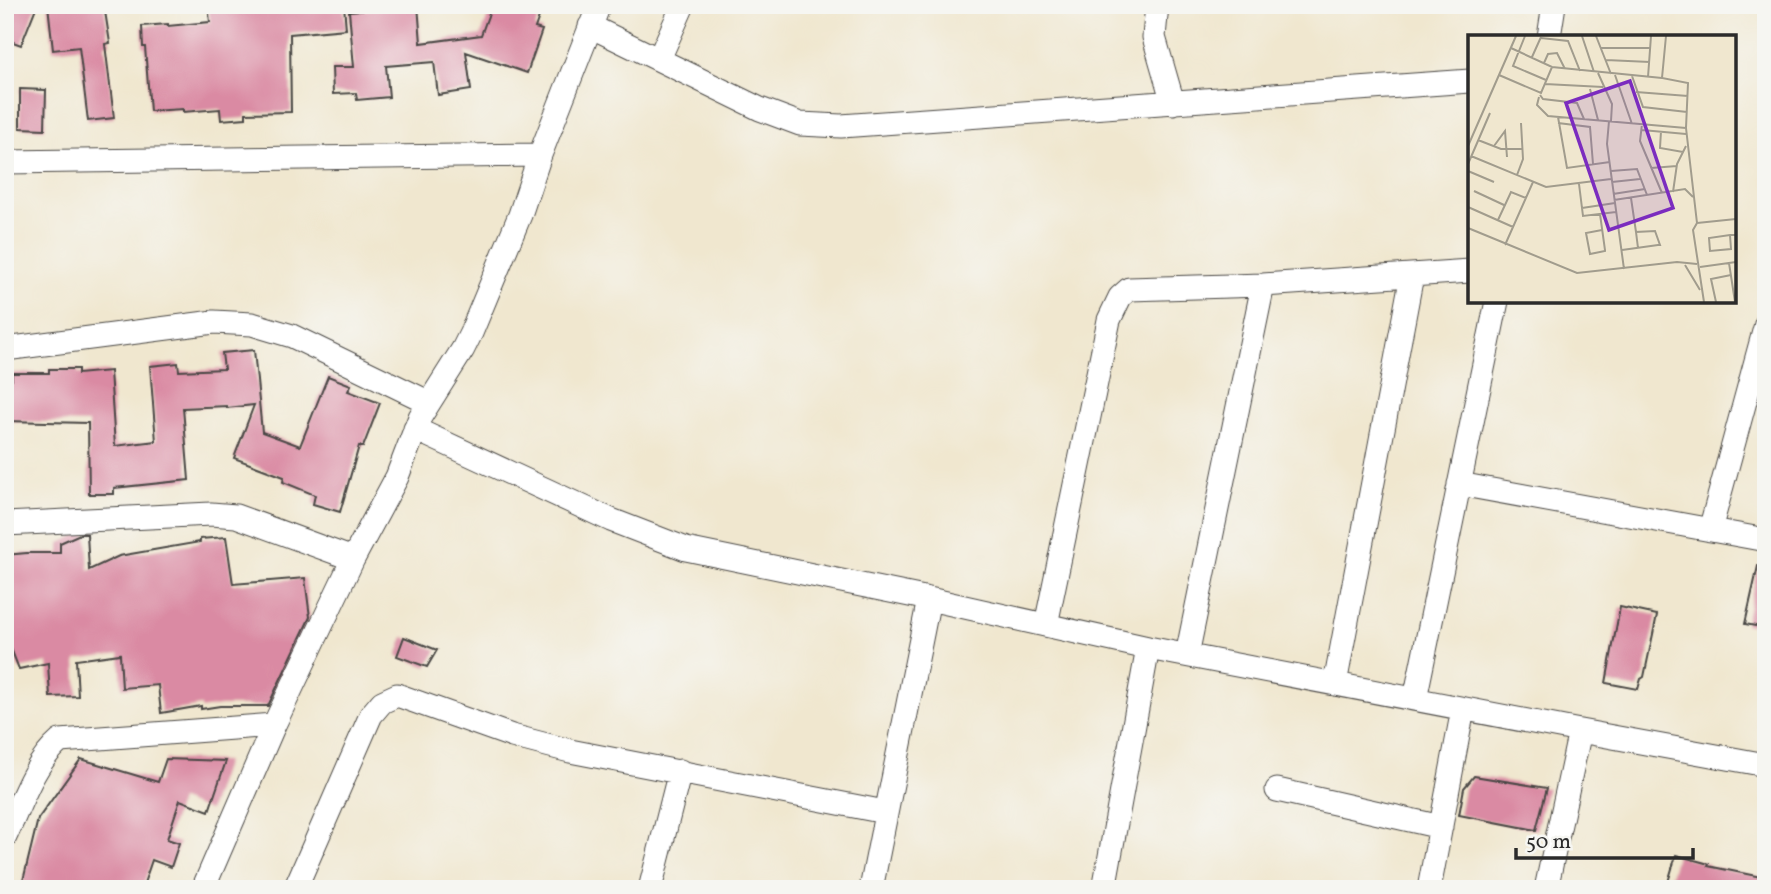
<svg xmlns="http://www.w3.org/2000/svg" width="1771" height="894" viewBox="0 0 1771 894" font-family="Vollkorn,serif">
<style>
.building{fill:#da8aa3}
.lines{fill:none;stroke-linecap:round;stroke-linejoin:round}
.minor-casing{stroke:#494744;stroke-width:25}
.minor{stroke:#fff;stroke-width:23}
.inset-road{fill:none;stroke:#a19c8d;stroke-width:2}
.view{fill:#7b2cbf;fill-opacity:0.15;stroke:#7b2cbf;stroke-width:3.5}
.inset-edge{fill:none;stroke:#2b2b2b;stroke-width:3.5}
</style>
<rect width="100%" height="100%" fill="#f6f6f2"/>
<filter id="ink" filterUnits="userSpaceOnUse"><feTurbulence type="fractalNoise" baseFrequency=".0143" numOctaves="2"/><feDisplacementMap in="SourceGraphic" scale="14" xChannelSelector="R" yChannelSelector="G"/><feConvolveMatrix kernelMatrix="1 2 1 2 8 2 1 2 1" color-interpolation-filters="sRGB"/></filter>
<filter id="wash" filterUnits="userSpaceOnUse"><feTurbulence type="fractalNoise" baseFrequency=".00686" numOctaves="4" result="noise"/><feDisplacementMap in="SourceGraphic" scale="28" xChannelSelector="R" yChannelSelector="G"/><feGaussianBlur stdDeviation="1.57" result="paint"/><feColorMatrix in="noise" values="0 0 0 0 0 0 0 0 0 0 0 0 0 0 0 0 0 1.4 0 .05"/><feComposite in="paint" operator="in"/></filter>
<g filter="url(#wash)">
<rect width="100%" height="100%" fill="#f0e7cf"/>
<g id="blocks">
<!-- building -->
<path class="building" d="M5 5H37L21 45 5 39Z
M48 5H104L110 43 105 44 114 118 88 121 79 47 53 50Z
M208 5H344L346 29 290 34 291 112 246 113V118L221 120 220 109 183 112V109L150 111 145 47H143L142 26 168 24V26L210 22Z
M418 5 421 43 481 35 492 5H543L535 28 542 30 527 73 466 52 471 90 438 95 434 62 386 66 389 97 357 100 356 93 333 94 332 67H354L349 11Z
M20 89 46 90 45 129 20 128Z
M254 350 262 432 300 446 328 376 351 385 348 391 380 403 363 447 359 446 340 512 313 504 315 495 283 482 284 477 234 458 254 405 227 408V406L183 408 189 480 114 488V494H89L88 423 5 421V380H12V373H49V369H78V374L110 371 115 446 156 441 150 366 178 363 179 371 224 369 222 353Z
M80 534H87L89 570 119 556 200 542V539L226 537 233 584 305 578 310 617 268 706H220L201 709V706L161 713 158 685 122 688 120 654 76 660 78 696 50 697 48 663 19 669 5 633V555L27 553H60V543Z
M1758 566 1766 567V628L1745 624Z
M1620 607 1657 615 1644 677 1641 679 1638 689 1606 683Z
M404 637 437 650 427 667 397 656Z
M81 759 158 782 166 759 226 761 209 811 180 800 167 839 179 843 171 867 152 860 142 889H21L38 819Z
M1474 776 1547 788 1536 830 1459 815 1464 788Z
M1676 855 1709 864 1708 866 1766 878V889H1666Z"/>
</g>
</g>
<g filter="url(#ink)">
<use href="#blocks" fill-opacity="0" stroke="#494744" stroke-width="2"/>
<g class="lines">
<!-- minor casing -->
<g class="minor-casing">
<path id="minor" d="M1157 5 1154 37 1173 103
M590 26 760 109 800 124 841 126 1470 81
M1549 37 1554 5
M659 59 683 5
M5 162 540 155
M5 349 214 322 252 324 292 336 428 402
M415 429 611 520 686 549 929 599 1148 648 1580 731 1766 765
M1459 484 1766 540
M5 524 211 514 236 516 353 559
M1710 530 1766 324
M1046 625 1109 320 1120 297 1129 289 1263 285 1470 271
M1187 655 1263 285
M1335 684 1412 275
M1415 699 1497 301
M1277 790 1441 827
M5 837C21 804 32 765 60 741L274 725
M203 889 274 725 353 559 397 477 420 417 463 349 471 333 520 215 540 155 599 5
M295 889 371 715 382 702 397 695 512 736 570 751 885 812
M650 889 680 771
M871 889 929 599
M1104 889 1148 648
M1429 889 1463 709
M1546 889 1580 731"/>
</g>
<!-- minor -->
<use href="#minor" class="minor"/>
</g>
</g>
<!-- overview -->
<g transform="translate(1468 35)">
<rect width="268" height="268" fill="#f0e7cf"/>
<path class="inset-road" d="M57 1 45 31 78 45M114 1 126 37M128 1 143 39M198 1 194 43 220 48 218 93 229 188 225 195 236 267M73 3 100 6 112 36M43 13 84 32 194 43M133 13H183M64 22 73 2M138 25 182 27M76 28 80 19 89 18 97 34M130 38 144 69 143 86M31 40 73 58 84 32M147 40 164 89M164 41 175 72 219 77M180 42 183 1M77 49 135 52M122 54 130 85M168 57 220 61M72 60 75 64 109 68 116 84M71 62 69 70 80 81 218 93M90 82 99 133 142 127M141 86 139 109 156 234M90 88 122 92 125 129M174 89 172 106 194 158M174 95 218 99M193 96 192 113 215 117M10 105 33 114H55M0 111 48 1M26 111 37 96 39 122M3 121 78 152 143 144M0 129 22 78M183 133 209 131M0 136 26 147M143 136 169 134 179 160M49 140 55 124 53 88M144 147 172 144M111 149 115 181 148 177M6 156 36 170M205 157 209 129 218 111M145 159 177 154M163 163 168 197M146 165 217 154 225 162M0 172 45 192M114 173 147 168M132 179 137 215V216L122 219 118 198 134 195M30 185 43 157 58 163M229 188 268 184M0 193 109 238 209 227 229 229M262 200 263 214 242 216 241 203 262 200H268M37 210 65 147M154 215 190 210H192L187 196 168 197 170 213M261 228 267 267M217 230 232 255M232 232 268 227M248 267 243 244 263 240"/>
<path class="view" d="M162 46 205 173 141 195 98 68Z"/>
<rect width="268" height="268" class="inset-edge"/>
</g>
<!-- margin -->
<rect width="1771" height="894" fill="none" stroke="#f6f6f2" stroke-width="28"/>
<!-- scale -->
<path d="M1516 848v10h177v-10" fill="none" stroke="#2b2b2b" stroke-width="3.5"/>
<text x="1526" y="848" font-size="21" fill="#2b2b2b" stroke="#f6f6f2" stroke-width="5" paint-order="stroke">50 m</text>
</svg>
